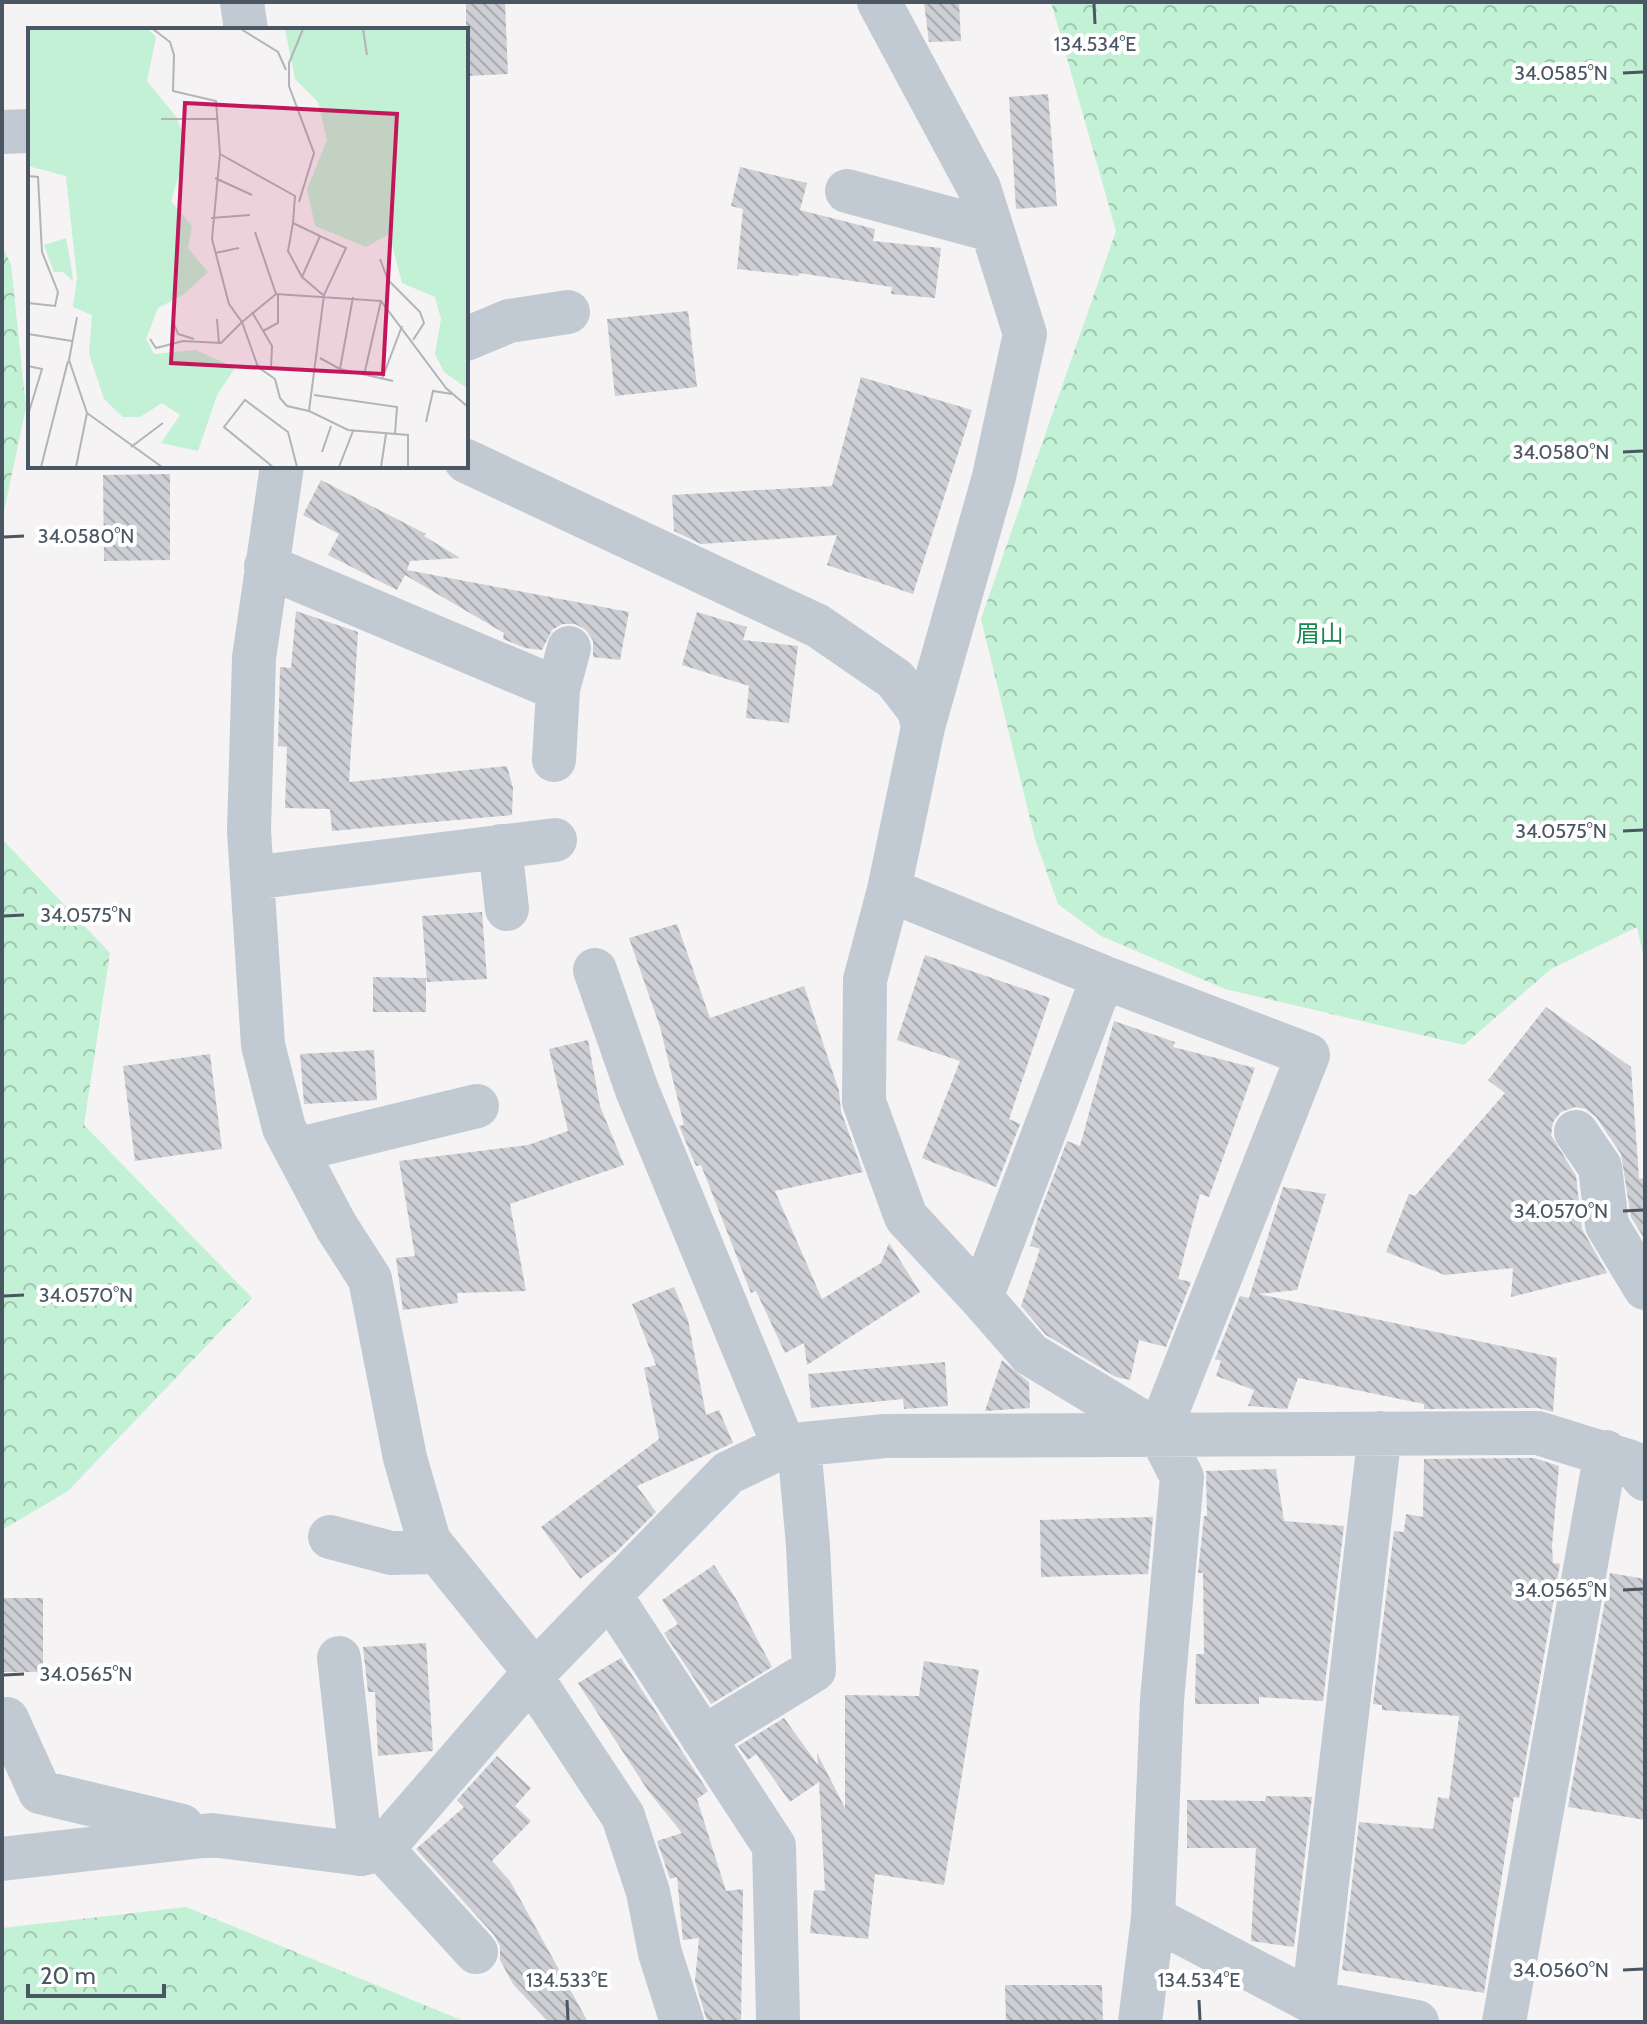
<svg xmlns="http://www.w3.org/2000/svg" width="1647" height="2024" viewBox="0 0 1647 2024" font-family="Cabin,'Noto Sans JP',sans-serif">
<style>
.forest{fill:url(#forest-crowns)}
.building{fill:url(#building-back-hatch)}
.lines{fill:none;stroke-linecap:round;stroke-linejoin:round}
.minor{stroke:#c1cad2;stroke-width:44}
.ticks{fill:none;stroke:#4a5661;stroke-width:3}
.labels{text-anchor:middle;stroke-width:8;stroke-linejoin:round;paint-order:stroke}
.park-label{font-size:24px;fill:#17864f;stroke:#fff}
.inset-road{fill:none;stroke:#b1b4b9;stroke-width:2}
.view{fill:#c2185b;fill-opacity:0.15;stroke:#c2185b;stroke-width:4}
.inset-edge{fill:none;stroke:#4a5661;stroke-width:4}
.ticks-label{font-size:20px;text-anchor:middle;fill:#4a5661;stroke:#fff;stroke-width:8;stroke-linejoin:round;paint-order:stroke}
</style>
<defs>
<pattern id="forest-crowns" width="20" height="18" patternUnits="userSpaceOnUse" patternTransform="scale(2)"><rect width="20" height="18" fill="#c3f1d5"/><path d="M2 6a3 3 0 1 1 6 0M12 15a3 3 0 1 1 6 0" fill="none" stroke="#a0c6b0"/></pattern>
<pattern id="building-back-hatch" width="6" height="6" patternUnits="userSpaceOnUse" patternTransform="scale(2)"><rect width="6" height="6" fill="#cdcfd5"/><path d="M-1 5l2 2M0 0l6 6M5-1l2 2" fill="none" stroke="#a8abb0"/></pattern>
</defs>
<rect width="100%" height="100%" fill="#f5f3f3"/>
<!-- forest -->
<path class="forest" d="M1051 2H1645V963L1637 927 1551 969 1464 1045 1225 989 1101 936 1058 904 1035 839 981 619 1116 231Z
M2 246 11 264 26 407 2 521Z
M2 839 110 953 84 1125 252 1298 68 1491 2 1530Z
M186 1907 466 2022H2V1928Z"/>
<!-- building -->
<path class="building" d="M466 2H505L508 74 466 76Z
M924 2H959L961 41 929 42Z
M1048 94 1057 206 1016 209 1009 97Z
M740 167 807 183 800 210 875 229 873 241 941 248 935 298 891 294 892 287 799 273V276L737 269 743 209 731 206Z
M688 311 697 387 615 396 607 319Z
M861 377 972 410 913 594 827 565 837 535 701 544 674 531 672 495 832 486Z
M170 474V560L104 561 103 475Z
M321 480 426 534 424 536 460 558 410 561 407 570 629 612 620 660 593 657V641L586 630 575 624H562L552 630 542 650 525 648 503 639 504 633 405 575 397 590 328 555 339 534 303 515Z
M296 611 358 632 349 782 507 766 513 788 512 815 332 831 330 809 285 808 287 747 278 746 280 667 291 668Z
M697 612 747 627 743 640 798 646 789 723 746 718 749 686 682 665Z
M482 912 487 979 427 982 422 916Z
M677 924 710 1018 804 986 839 1091 841 1111 863 1172 775 1191 822 1299 881 1263 889 1243 920 1292 807 1365 804 1343 785 1353 756 1291 751 1293 701 1165 696 1166 679 1126 684 1125 660 1027 629 938Z
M925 955 1050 998 1009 1119 1020 1124 996 1187 922 1158 960 1061 897 1040Z
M373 977 426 978V1012H373Z
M1546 1007 1631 1067 1639 1179 1645 1178V1240L1631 1217 1621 1154 1596 1117 1586 1109 1575 1107 1561 1112 1553 1122 1551 1135 1576 1176 1582 1229 1607 1273 1511 1297 1513 1268 1445 1275 1386 1252 1409 1194 1415 1196 1505 1093 1488 1080Z
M1114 1021 1175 1042 1173 1047 1255 1068 1209 1197 1200 1194 1178 1279 1191 1282 1166 1347 1139 1340 1130 1380 1116 1377 1046 1335 1021 1306 1040 1249 1030 1246 1037 1220 1067 1141 1080 1146Z
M588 1040 600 1106 624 1165 510 1204 526 1291 457 1293 458 1303 403 1310 396 1258 415 1256 399 1161 528 1145 568 1131 549 1049Z
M374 1050 377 1100 304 1104 300 1054Z
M210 1054 222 1149 135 1161 123 1066Z
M1283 1187 1326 1194 1297 1290 1258 1294 1557 1358 1553 1412 1538 1408 1424 1409V1404L1298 1378 1287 1409 1248 1406 1254 1390 1216 1376 1221 1361 1215 1359 1240 1296 1249 1298Z
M674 1287 688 1320 706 1415 719 1410 733 1443 637 1486 656 1512 617 1551 580 1579 541 1527 659 1439 644 1368 656 1365 632 1304Z
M1002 1360 1029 1382 1030 1408 985 1411Z
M945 1362 948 1406 904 1409 903 1399 811 1408 808 1374Z
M1534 1458 1559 1466 1552 1546 1553 1563 1560 1564 1519 1798 1514 1797 1484 1993 1342 1970 1359 1822 1433 1829 1438 1797 1449 1799 1459 1716 1382 1710V1705L1373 1704 1394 1531 1404 1532 1406 1514 1423 1517 1424 1459Z
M1276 1469 1284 1521 1344 1526 1323 1701 1259 1697V1704H1195L1196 1654H1204L1203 1573H1198L1204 1516H1207L1206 1471Z
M1153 1517 1148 1574 1041 1577 1040 1520Z
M714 1565 736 1599 772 1667 711 1704 664 1633 678 1624 662 1600Z
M1610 1573 1645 1579V1820L1568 1807Z
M2 1598H43V1672H2Z
M426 1643 433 1751 378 1756 375 1692H368L363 1647Z
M621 1658 708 1791 697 1799 726 1891 743 1889 741 2022H709L706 2018 695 1981 699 1938 683 1940 677 1877 670 1879 657 1841 682 1833 649 1792 578 1683Z
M924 1661 979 1670 944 1885 875 1874 868 1939 810 1933 814 1890 825 1891 819 1782 790 1802 756 1754 748 1760 738 1746 784 1718 818 1765 817 1753 845 1808V1695L919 1696Z
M497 1756 531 1788 515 1806 531 1821 492 1861 510 1881 588 2022H548L513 1984 500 1960V1946L494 1935 416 1849 464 1807 457 1800Z
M1266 1796 1312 1797 1294 1947 1251 1941 1256 1848H1187V1800L1265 1801Z
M1005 1985H1102L1103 2022H1006Z"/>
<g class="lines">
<!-- minor -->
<path class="minor" d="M242 2 246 30
M879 2 979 188 1025 334 994 477 923 727
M2 132 30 131
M847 191 992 230
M466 339 509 321 568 312
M466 461 818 626 895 679 919 710 923 727 889 890
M282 466 254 658 249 831 263 1045 284 1128 336 1226 370 1279 405 1458 429 1541 535 1672 728 1473 784 1446 885 1436 1538 1433 1631 1462 1645 1479
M266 566 558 689
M554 760 558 689 569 648
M500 846 507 909
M252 878 555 840
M595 970 637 1090 784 1446
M1576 1132 1600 1167 1607 1225 1645 1288
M296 1150 477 1106
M981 1298 906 1217 864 1102 865 980 889 890 1103 977
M330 1537 391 1553 437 1552
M610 1595 774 1846 778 2018
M339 1658 361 1854
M531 1677 623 1816 648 1892 660 1953 682 2022
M7 1719 40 1792 182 1826
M703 1738 814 1670 808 1545 799 1445
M382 1849 476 1952
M2 1859 212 1835 361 1854 382 1849 535 1672
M1153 1918 1313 2002 1417 2022
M1313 2002 1380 1433
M1140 2022 1153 1918 1162 1700 1182 1477 1159 1432 1030 1354 981 1298 1103 977 1308 1055 1159 1432
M1504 2022 1606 1452"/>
</g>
<!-- ticks -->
<path class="ticks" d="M1094 4 1095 24M1623 73 1643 72M1623 452 1643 451M4 537 24 536M1623 831 1643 830M4 916 24 915M1623 1211 1643 1210M4 1296 24 1295M1623 1590 1643 1589M4 1675 24 1674M1623 1970 1643 1969M567 2000 568 2020M1199 2000 1200 2020"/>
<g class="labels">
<!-- park labels -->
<g class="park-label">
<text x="1320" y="642">眉山</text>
</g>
</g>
<!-- overview -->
<g transform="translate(28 28)">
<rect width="440" height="440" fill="#f5f3f3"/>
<path d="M0 1H120L128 9 119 53 149 90 156 109 157 128 143 173 164 198 160 220 180 244 155 267 130 280 118 311 126 326 168 322 207 340 189 367 170 423 133 415 152 387 134 375 112 389H95L76 371 61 326 64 287 45 279 49 250 38 148 0 138ZM257 1H440V361L416 344 407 326 413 291 407 269 374 255 361 206 338 219 287 198 279 161 299 112 290 74 267 51ZM38 210 43 237 45 253 35 244H26L16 217Z" fill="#c3f1d5"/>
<path class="inset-road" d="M125 1 142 14 146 27 145 63 188 73 192 126M213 1 250 24 258 42M335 1 339 27M133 91H189M0 148 10 149 14 224 30 264 27 278 0 275M187 150 224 167M271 174 286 125 261 58V35L275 1M183 190 222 187M265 195 267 168 192 126 184 211 201 276 214 294 248 266 353 273 418 360 440 379M227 204 248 266M187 225 211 220M352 231 360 252 392 284 396 295 385 312M274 249 260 223 265 195 292 208M295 267 274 249 292 208 318 220 296 267 281 383 320 402 380 407V439M224 284 244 318 243 340M49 289 41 332 59 385 134 439M189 291 191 316M214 294 230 339 247 351 252 370 259 378 281 383M146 296 150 306 166 311M235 303 250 295V266M0 306 44 313M122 311 128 320 155 313 193 315 214 294M292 330 312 341 365 353M0 338 14 341 0 387M312 341 325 269M336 347 353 273M354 351 374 298M286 367 369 379 367 406M398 394 405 363 424 366M103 419 135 395M294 424 303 398M13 439 40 333M48 439 59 385M245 439 196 399 217 372 260 404 269 439M311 439 325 403M353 439 358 406"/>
<path class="view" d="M157 75 369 86 355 346 143 335Z"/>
<rect width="440" height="440" class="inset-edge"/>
</g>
<g class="ticks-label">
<text x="1095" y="51">134.534°E</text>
<text x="1561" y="80">34.0585°N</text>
<text x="1561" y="459">34.0580°N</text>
<text x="86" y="543">34.0580°N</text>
<text x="1561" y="838">34.0575°N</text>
<text x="86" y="922">34.0575°N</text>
<text x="1561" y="1218">34.0570°N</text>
<text x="86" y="1302">34.0570°N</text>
<text x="1561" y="1597">34.0565°N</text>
<text x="86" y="1681">34.0565°N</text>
<text x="1561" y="1977">34.0560°N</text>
<text x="567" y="1987">134.533°E</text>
<text x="1199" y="1987">134.534°E</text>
</g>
<!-- border -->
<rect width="1647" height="2024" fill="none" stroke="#4a5661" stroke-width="8"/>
<!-- scale -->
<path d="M28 1984v12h136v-12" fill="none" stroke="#4a5661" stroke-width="4"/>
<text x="40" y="1984" font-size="24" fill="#4a5661" stroke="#ffffff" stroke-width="6" paint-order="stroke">20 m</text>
</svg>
